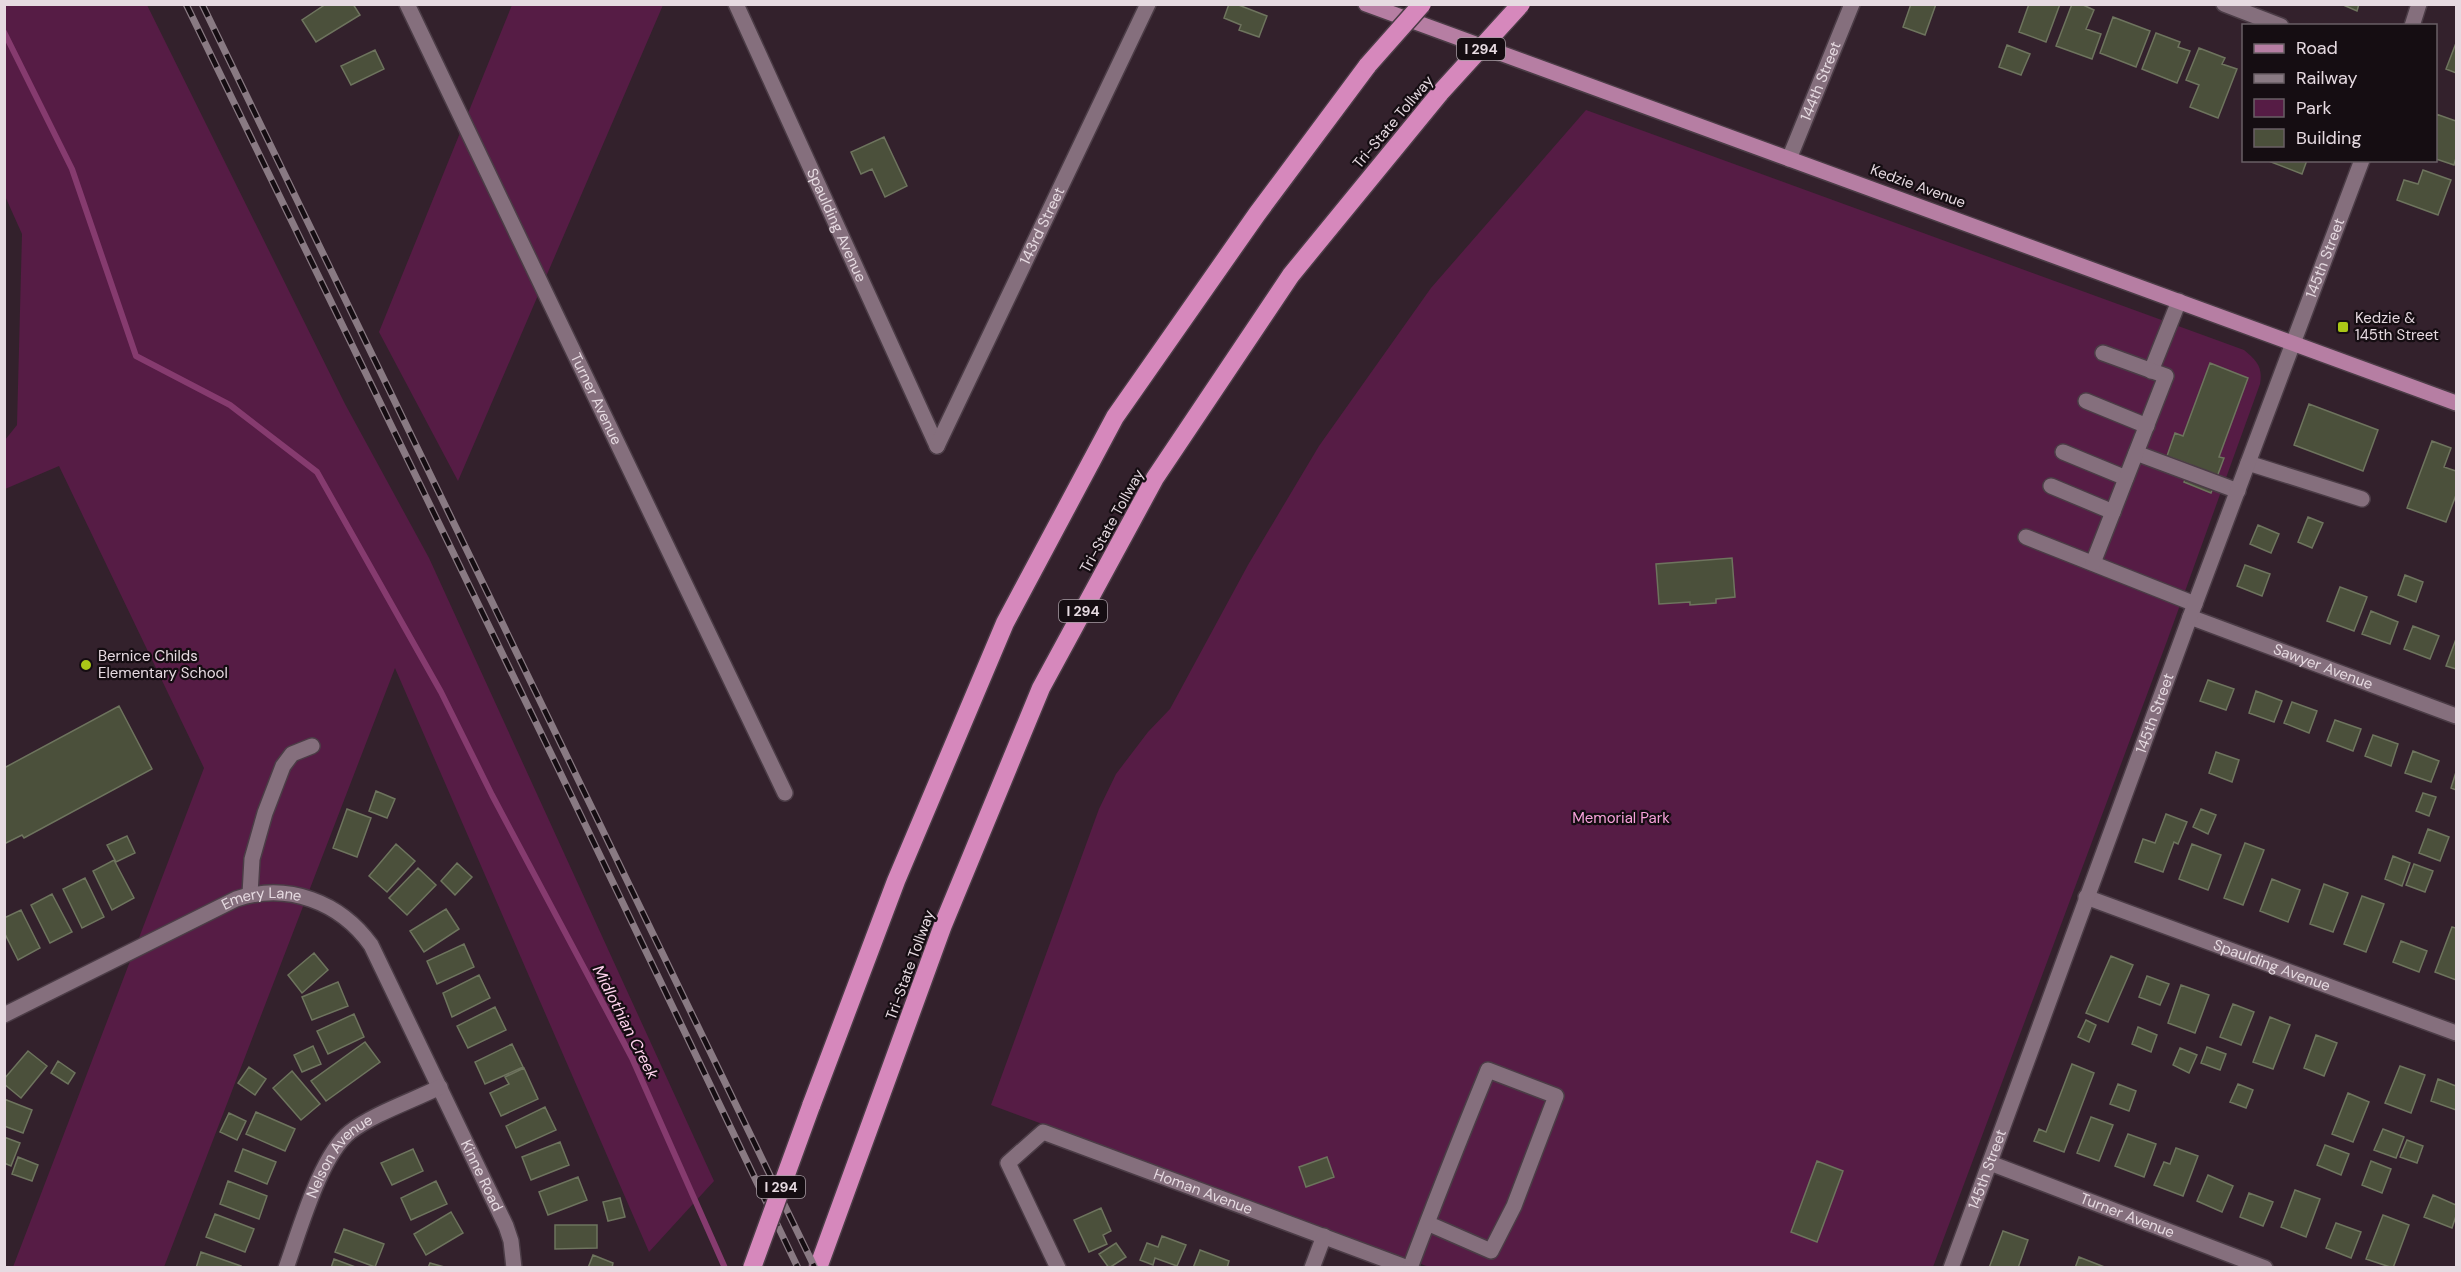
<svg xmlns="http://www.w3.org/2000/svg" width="2461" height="1272" viewBox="0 0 2461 1272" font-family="'DM Sans',sans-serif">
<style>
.green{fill:#561c45}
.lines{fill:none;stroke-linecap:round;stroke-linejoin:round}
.stream{stroke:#863b6f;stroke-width:6}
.building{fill:#4b503b;stroke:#6e745e;stroke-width:1.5}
.minor-casing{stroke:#4b3c46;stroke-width:18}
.major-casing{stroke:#4b3c46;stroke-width:18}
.highway-casing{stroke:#4b3c46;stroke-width:21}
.minor{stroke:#856f7d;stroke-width:15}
.major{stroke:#b67ea3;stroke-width:15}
.highway{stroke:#d688bc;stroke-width:18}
.rail-casing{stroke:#897a83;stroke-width:7}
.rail{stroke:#150d12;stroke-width:4.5;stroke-dasharray:14;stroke-linecap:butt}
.highway-bridge-casing{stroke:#4b3c46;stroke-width:21;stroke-linecap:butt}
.highway-bridge{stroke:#d688bc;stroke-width:18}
.poi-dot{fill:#aac717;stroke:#150d12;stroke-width:2}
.labels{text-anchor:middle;stroke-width:4.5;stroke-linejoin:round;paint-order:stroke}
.shield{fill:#150d12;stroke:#a79ca3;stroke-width:1.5}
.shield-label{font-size:14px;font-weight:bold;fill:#e6dae1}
.street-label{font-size:15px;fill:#e6dae1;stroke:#150d12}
.poi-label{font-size:15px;fill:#e6dae1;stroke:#150d12;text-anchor:start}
.park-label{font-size:15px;fill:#f7a2da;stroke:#150d12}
.water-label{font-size:16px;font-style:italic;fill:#fdd1ec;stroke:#150d12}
</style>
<rect width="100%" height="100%" fill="#33212c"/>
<!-- green -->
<path class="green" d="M5 5H147L345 404 429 558 714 1181 649 1252 395 668 164 1267H13L204 768 59 466 5 489V440L17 425 22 234 5 196Z
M512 5H663L458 481 379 332Z
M1586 110 2244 350C2257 361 2263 367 2260 384L2167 641 1933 1267H1429L991 1105 1099 809 1116 774 1148 732 1170 709 1248 565 1319 446 1431 288Z"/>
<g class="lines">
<!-- stream -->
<path class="stream" d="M4 32 72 169 136 356 230 405 317 472 441 692 492 795 632 1058 725 1268"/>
</g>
<!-- building -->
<path class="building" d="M326 4H353L360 15 316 42 302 20Z
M1229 4H1236L1267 16 1259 37 1239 30 1241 25 1224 18Z
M1911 4H1936L1925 35 1903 27Z
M2029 4H2060L2046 42 2019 32Z
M2072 4H2081L2094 10 2086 29 2101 34 2092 59 2056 46Z
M2341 4H2359L2357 11Z
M2113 17 2150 31 2136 67 2100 53Z
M2156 33 2180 42 2178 47 2190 51 2177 83 2142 69Z
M2456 43V73L2446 69Z
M2007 45 2030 54 2021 75 1999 67Z
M2199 48 2225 58 2222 64 2237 69 2218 118 2190 107 2199 85 2186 80Z
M375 50 384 69 351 85 341 66Z
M2436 114 2456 121V158L2454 165 2436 159Z
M884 137 907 186 885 197 872 169 861 174 851 152Z
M2266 160H2307L2302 174Z
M2423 170 2451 180 2438 215 2397 200 2404 180 2418 184Z
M2210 363 2248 378 2219 457 2224 458 2211 493 2184 482 2191 465 2167 456 2175 433 2183 436Z
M2309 404 2378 430 2363 471 2294 445Z
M2432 441 2451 448 2444 467 2456 471V495L2446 522 2407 508Z
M2308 517 2323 523 2312 548 2298 542Z
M2258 525 2279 534 2271 553 2250 544Z
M1732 558 1735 597 1716 599V603L1690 605V602L1659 604 1656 564Z
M2245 565 2270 574 2262 596 2237 586Z
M2405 575 2423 582 2416 602 2398 595Z
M2340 587 2367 597 2354 631 2327 621Z
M2371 611 2398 622 2390 644 2362 634Z
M2413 626 2439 636 2430 659 2404 649Z
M2456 639V669L2446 666Z
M2208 680 2234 689 2226 710 2200 701Z
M2256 691 2282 701 2274 722 2249 713Z
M2292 702 2317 711 2309 733 2284 723Z
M119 706 152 769 24 838 22 835 4 844V768Z
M2335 720 2361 729 2353 751 2327 741Z
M2373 735 2398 744 2391 766 2365 756Z
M2413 751 2439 761 2431 782 2405 773Z
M2216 752 2239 760 2232 782 2209 773Z
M2456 772V790L2451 788Z
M376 791 395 799 387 818 369 811Z
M2423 793 2436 797 2429 816 2416 811Z
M347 809 371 818 357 857 333 848Z
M2201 809 2216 815 2208 834 2193 827Z
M2166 814 2187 822 2178 844 2174 842 2163 872 2135 862 2143 839 2155 843Z
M2428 829 2449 837 2440 861 2419 853Z
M127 836 135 853 116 862 107 845Z
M2245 843 2264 850 2243 905 2224 898Z
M396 844 415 861 387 892 369 876Z
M2192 844 2221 855 2208 890 2179 879Z
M2393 856 2410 863 2402 886 2385 879Z
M114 860 134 898 112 910 93 871Z
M457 863 472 877 455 895 441 881Z
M2414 864 2433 871 2425 892 2406 885Z
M418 868 436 885 407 915 389 898Z
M85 878 104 917 82 928 63 889Z
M2272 879 2300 890 2288 922 2260 911Z
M2324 884 2348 893 2333 932 2310 924Z
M52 894 72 932 50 943 31 905Z
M2362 896 2384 904 2366 952 2344 944Z
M446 909 459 929 424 952 410 931Z
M21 910 40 948 18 960 4 932V918Z
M2452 927 2456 928V980L2435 972Z
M2401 941 2427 951 2419 972 2393 962Z
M464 944 474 967 437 984 427 961Z
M314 953 328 970 302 993 288 975Z
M2111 956 2133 965 2108 1022 2086 1013Z
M479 975 490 998 452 1017 443 993Z
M2147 976 2169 984 2160 1005 2139 997Z
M338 982 348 1006 312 1020 302 997Z
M2181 985 2209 995 2195 1033 2168 1023Z
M2233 1004 2254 1012 2241 1045 2220 1037Z
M495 1007 506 1030 468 1048 457 1026Z
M354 1014 364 1037 328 1054 317 1031Z
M2270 1017 2290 1025 2273 1069 2253 1062Z
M2086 1020 2096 1025 2089 1042 2078 1037Z
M2138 1027 2157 1035 2151 1052 2132 1044Z
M2316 1035 2337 1043 2324 1076 2304 1068Z
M365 1042 380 1062 326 1101 311 1081Z
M512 1044 523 1067 485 1084 475 1062Z
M313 1046 321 1064 302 1072 294 1055Z
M2207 1047 2226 1054 2220 1070 2201 1063Z
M2180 1048 2197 1055 2189 1073 2173 1065Z
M28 1051 47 1066 21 1098 4 1084V1079Z
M58 1061 75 1073 68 1084 51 1073Z
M2072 1064 2094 1073 2064 1152 2034 1141 2039 1129 2046 1132Z
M2400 1066 2425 1075 2411 1113 2385 1103Z
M249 1067 266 1079 255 1095 238 1083Z
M524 1068 538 1099 501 1116 490 1093 509 1084 505 1077Z
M292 1071 320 1104 301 1120 273 1088Z
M2438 1079 2456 1086V1110L2431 1101Z
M2118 1084 2136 1091 2129 1111 2110 1104Z
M2238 1084 2253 1090 2246 1108 2230 1102Z
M2348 1093 2369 1102 2353 1142 2332 1134Z
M4 1099 32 1110 23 1133 4 1126Z
M545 1107 556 1130 516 1148 506 1126Z
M256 1112 295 1129 285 1151 246 1134Z
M229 1113 246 1121 237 1140 220 1132Z
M2091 1117 2113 1125 2099 1161 2077 1153Z
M2383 1129 2404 1137 2396 1158 2374 1150Z
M2128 1134 2156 1144 2144 1177 2115 1166Z
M4 1137 20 1143 11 1166 4 1163Z
M2407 1140 2423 1146 2417 1163 2400 1157Z
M560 1142 569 1165 531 1180 522 1157Z
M2325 1145 2349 1154 2341 1175 2317 1165Z
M2176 1148 2198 1156 2183 1196 2154 1185 2164 1162 2170 1164Z
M243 1149 276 1162 267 1184 235 1171Z
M413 1149 423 1171 392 1185 381 1163Z
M18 1157 38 1165 32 1181 12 1174Z
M1327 1157 1334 1177 1306 1187 1299 1167Z
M1817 1161 1843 1171 1817 1242 1791 1232Z
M2371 1161 2391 1169 2382 1193 2362 1185Z
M2208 1175 2233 1186 2222 1212 2197 1201Z
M578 1177 587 1200 548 1215 539 1192Z
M228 1181 267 1196 259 1219 220 1204Z
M436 1181 447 1204 411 1220 401 1198Z
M2295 1190 2320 1199 2306 1237 2281 1227Z
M2249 1193 2273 1202 2263 1226 2240 1217Z
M2433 1195 2456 1205V1216L2452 1228 2424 1217Z
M620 1198 625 1217 608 1221 603 1202Z
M1101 1208 1111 1231 1103 1235 1107 1244 1089 1252 1074 1220Z
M451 1212 463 1233 426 1255 414 1234Z
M215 1214 254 1229 245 1252 206 1237Z
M2383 1215 2409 1225 2393 1268 2366 1259Z
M2336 1223 2361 1232 2351 1258 2326 1248Z
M555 1225H597V1248L555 1249Z
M344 1229 384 1244 375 1267 335 1252Z
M2003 1231 2028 1240 2018 1268H1989Z
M1162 1236 1186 1245 1177 1266 1155 1258 1153 1265 1140 1260 1147 1243 1158 1247Z
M1116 1243 1126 1257 1109 1268 1099 1254Z
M1200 1250 1229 1261 1227 1268H1193Z
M201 1252 241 1266 240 1268H196Z
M593 1255 613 1263 612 1268H588Z
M2079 1257 2107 1268H2075Z
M334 1259 358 1268H331Z
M430 1263 448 1268H428Z"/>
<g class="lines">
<!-- minor casing -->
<g class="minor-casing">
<g id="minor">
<path id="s1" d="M407 4 785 793"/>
<path id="s2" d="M736 4 937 446"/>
<path d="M2224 4 2281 26"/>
<path d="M2412 26 2419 4"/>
<path id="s3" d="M1789 159 1852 4"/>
<path d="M2151 371 2179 301"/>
<path d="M2086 401 2147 426"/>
<path id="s4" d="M937 446 1148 4"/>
<path d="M2063 452 2126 478"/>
<path d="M2136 453 2238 491"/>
<path d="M2248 463 2362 499"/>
<path d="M2051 486 2113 512"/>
<path d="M2026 537 2195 604"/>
<path d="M2093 563 2166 376 2103 353"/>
<path id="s5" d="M2190 617 2456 716"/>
<path d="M250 894 252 859 265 813 283 766 292 754 312 746"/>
<path id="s6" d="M2086 897 2456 1033"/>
<path id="s7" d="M4 1015 236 899C288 882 340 902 371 945L506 1226 511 1241 514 1268"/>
<path id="s8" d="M1990 1163 2265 1268"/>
<path id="s9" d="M286 1268C300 1230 320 1156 350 1132 373 1114 414 1100 440 1087"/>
<path id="s10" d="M1058 1268 1008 1163 1043 1132 1408 1268"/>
<path d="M1312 1268 1324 1236"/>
<path d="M1410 1268C1435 1201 1461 1136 1488 1070L1556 1096 1514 1206 1491 1251 1427 1223"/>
<path id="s11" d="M1951 1268 2190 617 2362 160"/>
</g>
</g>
<!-- major casing -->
<g class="major-casing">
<path id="major" d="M1366 4 2456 403"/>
</g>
<!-- highway casing -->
<g class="highway-casing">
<path id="highway" d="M811 1106 896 881 1005 623 1115 417 1257 214 1368 65
M818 1268 943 925 1041 688 1155 478 1291 275 1440 93"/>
</g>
<!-- minor -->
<use href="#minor" class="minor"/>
<!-- major -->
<use href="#major" class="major"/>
<!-- highway -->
<use href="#highway" class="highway"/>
<!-- rail casing -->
<g class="rail-casing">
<path id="rail" d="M186 4 557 766 798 1268
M202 4 815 1268"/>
</g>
<!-- rail -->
<use href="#rail" class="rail"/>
<!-- highway-bridge casing -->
<g class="highway-bridge-casing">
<path id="highway-bridge" d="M1368 65 1422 4
M1440 93 1521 4
M752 1268 811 1106"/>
</g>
<!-- highway-bridge -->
<use href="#highway-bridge" class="highway-bridge"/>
</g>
<!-- markers -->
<g class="poi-dot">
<rect x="2337" y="321" width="12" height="12" rx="3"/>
<circle cx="86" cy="665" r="6"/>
</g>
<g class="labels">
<!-- shield labels -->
<g class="shield">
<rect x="1457" y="38" width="48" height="22" rx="4.5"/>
<rect x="1059" y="600" width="48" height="22" rx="4.5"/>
<rect x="757" y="1176" width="48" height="22" rx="4.5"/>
</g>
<g class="shield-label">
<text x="1481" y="54">I 294</text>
<text x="1083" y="616">I 294</text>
<text x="781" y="1192">I 294</text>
</g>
<!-- street labels -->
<g class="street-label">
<text dy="5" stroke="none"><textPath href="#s3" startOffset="84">144th Street</textPath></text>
<text transform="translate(1393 122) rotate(-50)" y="5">Tri-State Tollway</text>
<text transform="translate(1918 186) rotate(20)" y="5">Kedzie Avenue</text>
<text dy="5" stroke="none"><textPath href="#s2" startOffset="243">Spaulding Avenue</textPath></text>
<text dy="5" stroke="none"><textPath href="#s4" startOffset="244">143rd Street</textPath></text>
<text dy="5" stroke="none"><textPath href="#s11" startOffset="1077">145th Street</textPath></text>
<text dy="5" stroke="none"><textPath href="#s1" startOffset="438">Turner Avenue</textPath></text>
<text transform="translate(1112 521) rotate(-61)" y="5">Tri-State Tollway</text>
<text dy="5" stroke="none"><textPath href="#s5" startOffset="142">Sawyer Avenue</textPath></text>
<text dy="5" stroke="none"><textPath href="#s11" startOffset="591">145th Street</textPath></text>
<text dy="5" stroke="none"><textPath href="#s7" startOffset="285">Emery Lane</textPath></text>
<text transform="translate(910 965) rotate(-70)" y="5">Tri-State Tollway</text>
<text dy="5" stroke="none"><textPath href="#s6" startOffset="198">Spaulding Avenue</textPath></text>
<text dy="5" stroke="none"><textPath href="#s9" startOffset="126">Nelson Avenue</textPath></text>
<text dy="5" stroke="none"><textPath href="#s11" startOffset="105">145th Street</textPath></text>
<text dy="5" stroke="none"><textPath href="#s7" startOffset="668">Kinne Road</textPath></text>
<text dy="5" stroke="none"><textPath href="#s10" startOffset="334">Homan Avenue</textPath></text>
<text dy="5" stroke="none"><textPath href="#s8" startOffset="147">Turner Avenue</textPath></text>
</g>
<!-- poi labels -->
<g class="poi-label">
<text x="2355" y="323">Kedzie &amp;<tspan x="2355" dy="17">145th Street</tspan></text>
<text x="98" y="661">Bernice Childs<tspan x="98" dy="17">Elementary School</tspan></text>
</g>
<!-- park labels -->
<g class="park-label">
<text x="1621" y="823">Memorial Park</text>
</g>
<!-- water labels -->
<g class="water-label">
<text transform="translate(626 1022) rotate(63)" y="6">Midlothian Creek</text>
</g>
</g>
<!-- border -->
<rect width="2461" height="1272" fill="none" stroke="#e6dae1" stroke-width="12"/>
<!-- legend -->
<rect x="2242" y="24" width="195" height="138" fill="#150d12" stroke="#695f65" stroke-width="1.5"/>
<rect x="2254" y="44" width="30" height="9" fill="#b67ea3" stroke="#695f65" stroke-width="1.5"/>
<text x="2296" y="54" font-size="18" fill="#e6dae1">Road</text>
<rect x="2254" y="74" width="30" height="9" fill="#897a83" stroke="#695f65" stroke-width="1.5"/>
<text x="2296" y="84" font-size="18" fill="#e6dae1">Railway</text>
<rect x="2254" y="99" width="30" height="18" fill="#561c45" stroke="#695f65" stroke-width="1.5"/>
<text x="2296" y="114" font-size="18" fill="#e6dae1">Park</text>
<rect x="2254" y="129" width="30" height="18" fill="#4b503b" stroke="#695f65" stroke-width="1.5"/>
<text x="2296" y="144" font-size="18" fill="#e6dae1">Building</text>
</svg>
